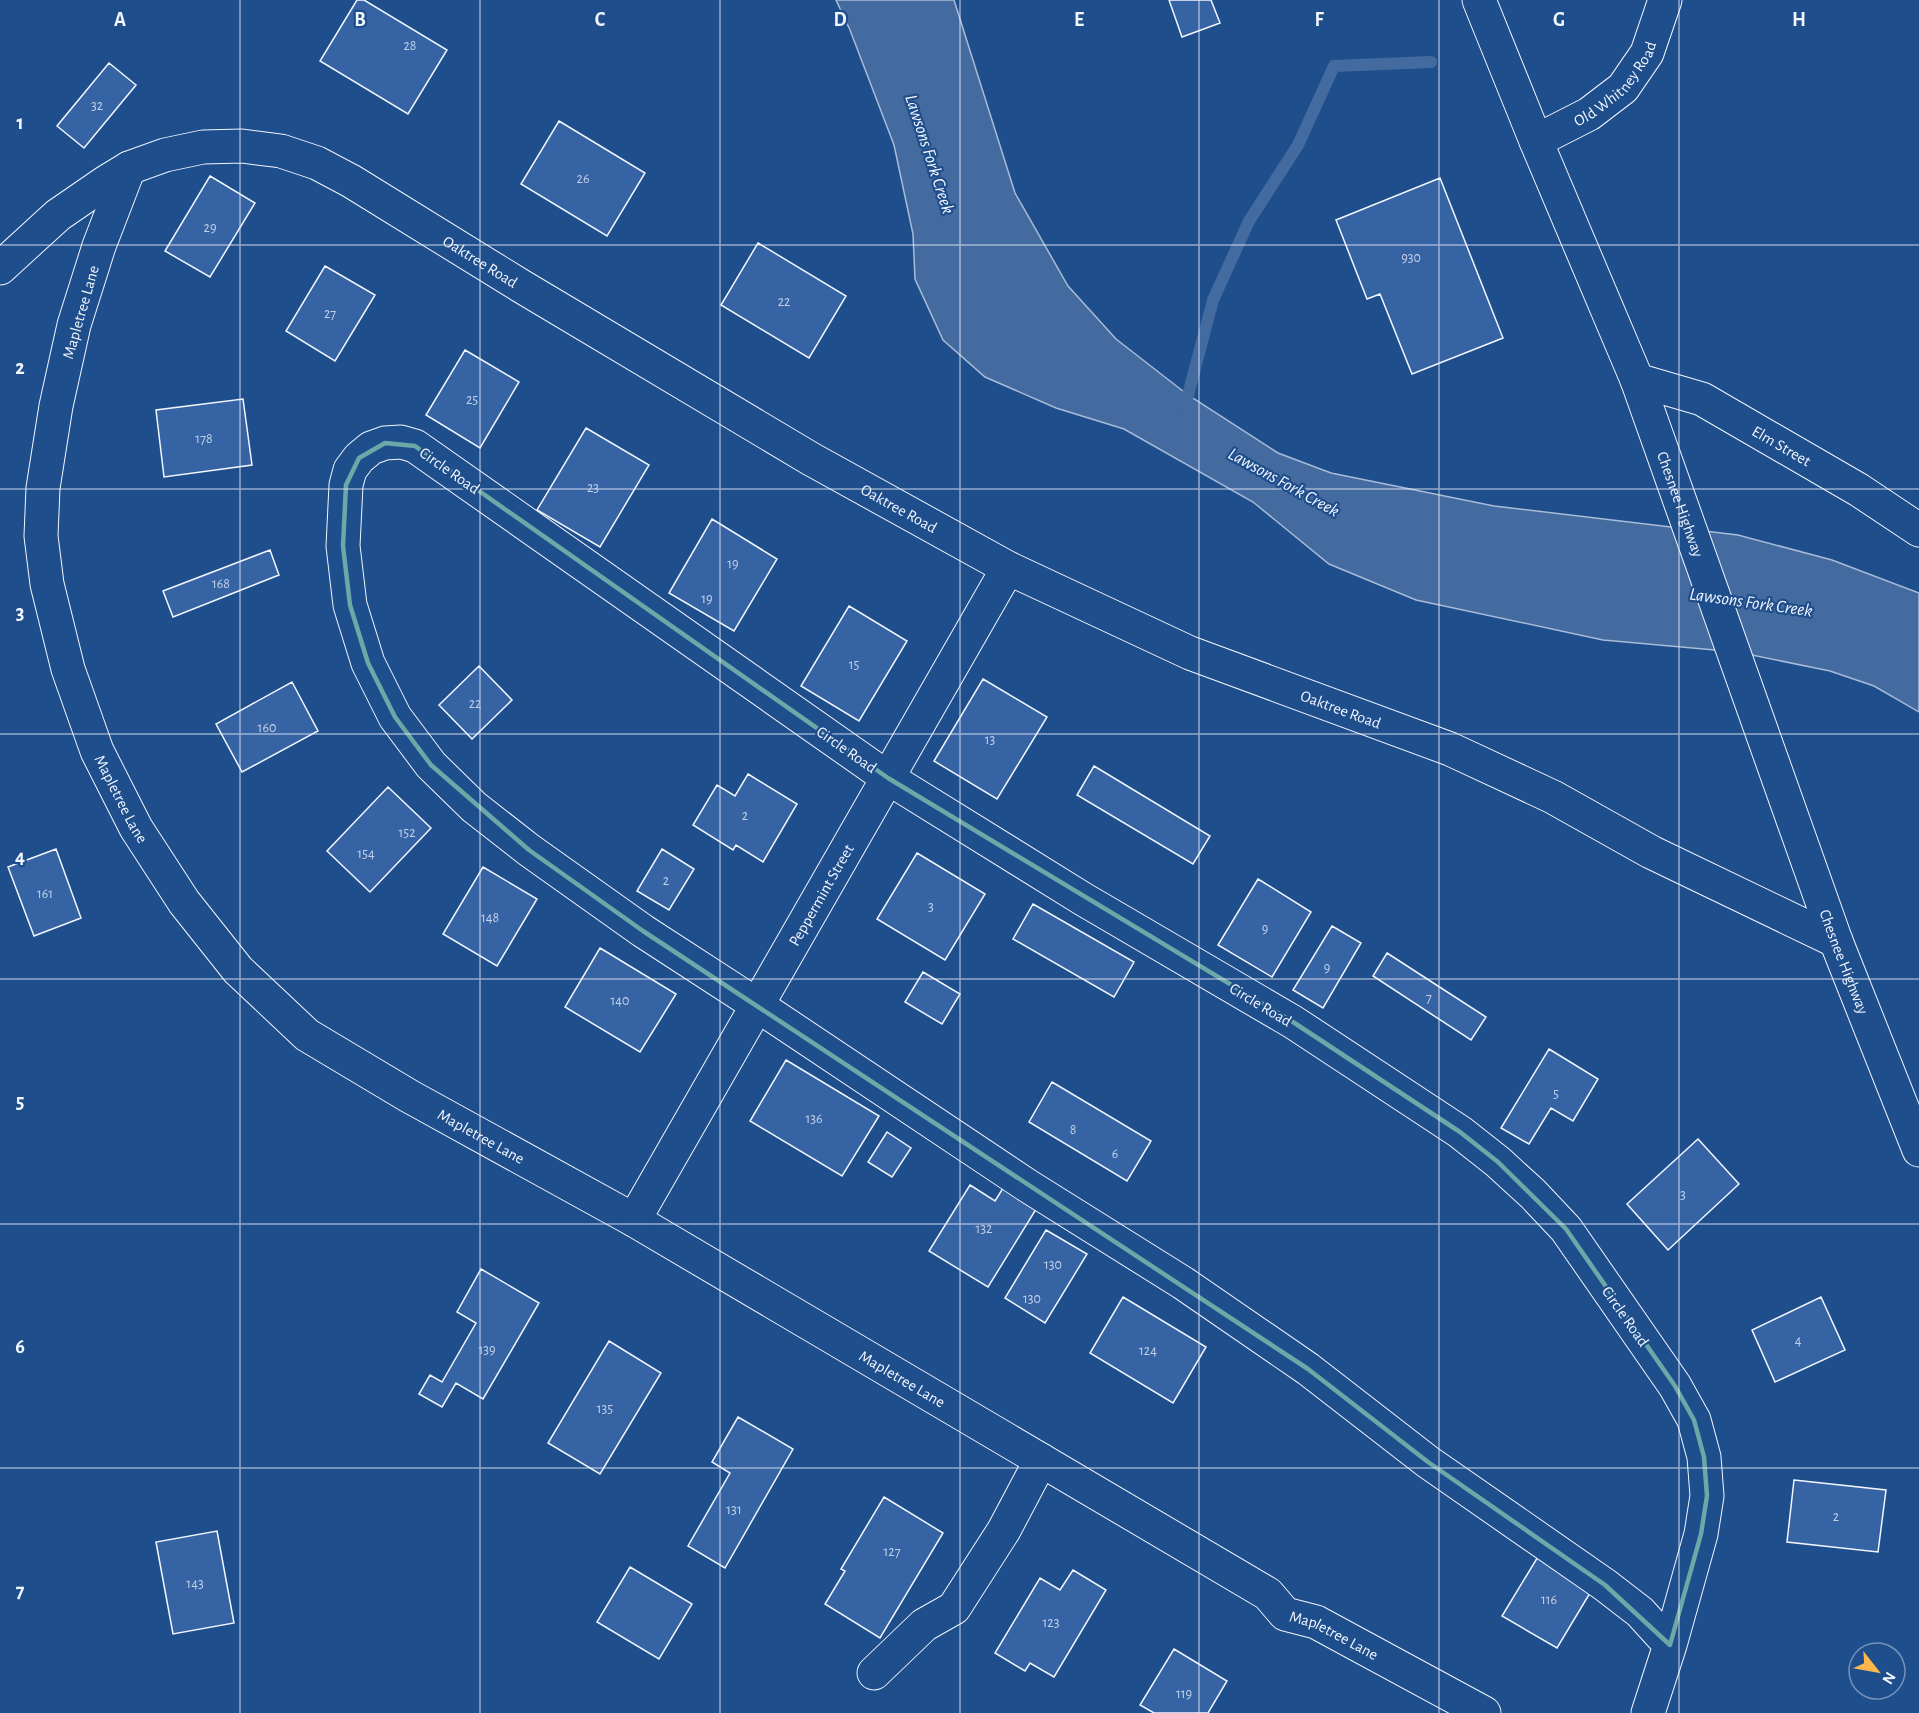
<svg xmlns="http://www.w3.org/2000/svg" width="1919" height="1713" viewBox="0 0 1919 1713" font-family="'Alegreya Sans',sans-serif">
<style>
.water{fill:#446ba0;stroke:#a8bbd7;stroke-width:1.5}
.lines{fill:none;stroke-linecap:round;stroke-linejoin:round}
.stream{stroke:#446ba0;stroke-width:12}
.building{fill:#3563a3;stroke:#f2f6ff;stroke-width:1.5}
.minor-casing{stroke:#f2f6ff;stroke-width:35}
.major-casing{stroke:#f2f6ff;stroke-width:35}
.minor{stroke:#1f4e8c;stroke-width:33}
.major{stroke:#1f4e8c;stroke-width:33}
.marked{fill:none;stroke:#6aa9a8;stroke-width:4.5;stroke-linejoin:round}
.grid{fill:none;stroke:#f2f6ff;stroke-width:1.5;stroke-opacity:0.55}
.labels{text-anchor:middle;stroke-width:4.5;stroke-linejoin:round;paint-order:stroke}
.number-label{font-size:14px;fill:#c3d1e8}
.street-label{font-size:16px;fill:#f2f6ff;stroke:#1f4e8c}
.water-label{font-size:18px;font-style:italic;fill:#f2f6ff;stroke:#1f4e8c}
.grid-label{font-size:20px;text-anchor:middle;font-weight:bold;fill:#f2f6ff;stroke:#1f4e8c;stroke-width:4.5;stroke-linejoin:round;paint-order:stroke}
</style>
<rect width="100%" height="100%" fill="#1f4e8c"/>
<!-- water -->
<path class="water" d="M836 0H954L1015 193 1068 286 1116 339 1188 395 1278 453 1331 473 1494 506 1738 535 1832 560 1919 593V712L1874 686 1830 671 1737 652 1603 640 1416 600 1329 564 1253 502 1124 429 1056 408 985 377 943 340 915 279 913 234 894 145 850 30Z"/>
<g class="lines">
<!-- stream -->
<path class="stream" d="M1182 410 1188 395 1213 300 1249 221 1298 145 1334 66 1431 62"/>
</g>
<!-- building -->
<path class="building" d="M357 0H364L447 50 408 114 320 61Z
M1169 0H1211L1220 23 1182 37Z
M109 63 136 85 84 148 57 126Z
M559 121 645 173 607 236 521 184Z
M210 176 255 203 210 277 165 251Z
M1440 178 1503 338 1412 374 1380 294 1367 299 1336 220Z
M758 243 846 296 809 358 721 305Z
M325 266 375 295 335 361 286 331Z
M465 350 519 382 480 448 426 415Z
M243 399 252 465 164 477 156 410Z
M586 428 649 465 600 547 537 510Z
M712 519 777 559 734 631 669 593Z
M270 550 279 575 173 617 163 591Z
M849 606 907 641 859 721 801 686Z
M479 666 512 700 472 739 439 705Z
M983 679 1047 717 997 799 934 761Z
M292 682 318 731 242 772 216 724Z
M1094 766 1210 836 1193 864 1077 795Z
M748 774 797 804 763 862 736 845 733 850 693 825 717 785 735 796Z
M388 787 431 828 370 892 327 851Z
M56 849 81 918 34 936 8 867Z
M662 849 694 869 669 910 637 891Z
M917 853 985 894 945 960 877 919Z
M483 867 537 899 497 966 443 934Z
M1258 879 1311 912 1272 977 1218 945Z
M1033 904 1134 962 1114 997 1013 939Z
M1332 926 1361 943 1323 1008 1293 990Z
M600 948 676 994 640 1052 565 1007Z
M1387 953 1486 1017 1471 1040 1373 976Z
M923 972 960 994 942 1024 905 1002Z
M1549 1049 1598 1079 1573 1121 1551 1108 1529 1144 1501 1128Z
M786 1060 879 1116 842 1176 750 1121Z
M1052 1082 1151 1141 1127 1181 1029 1122Z
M887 1132 911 1148 892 1177 868 1162Z
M1698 1139 1739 1184 1668 1250 1627 1204Z
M970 1185 995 1201 1005 1185 1038 1206 988 1287 929 1251Z
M1046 1230 1087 1254 1045 1323 1005 1298Z
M481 1269 539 1303 483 1399 456 1383 442 1407 419 1394 430 1375 442 1382 476 1323 457 1312Z
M1123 1297 1206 1347 1173 1403 1090 1353Z
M1821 1297 1845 1350 1775 1382 1752 1330Z
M609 1341 661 1373 600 1474 548 1443Z
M738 1417 793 1449 725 1568 688 1546 730 1473 712 1462Z
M1794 1480 1886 1490 1878 1552 1787 1542Z
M884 1497 943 1533 880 1638 825 1604 845 1571 841 1569Z
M217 1531 234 1623 173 1634 156 1542Z
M1542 1550 1596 1583 1557 1648 1502 1616Z
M630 1567 692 1604 659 1659 597 1622Z
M1073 1570 1106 1590 1054 1677 1030 1663 1025 1671 995 1653 1040 1578 1060 1590Z
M1174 1649 1227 1681 1208 1713H1154L1140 1705Z"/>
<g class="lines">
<!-- minor casing -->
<g class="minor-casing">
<g id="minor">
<path id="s1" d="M1536 141 1589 114 1623 88 1647 53 1665 0"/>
<path id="s2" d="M129 168 99 246 74 325 56 406 43 488 41 536 47 584 68 669 97 751 136 828 184 902 238 970 307 1035 409 1096 634 1220 1268 1594 1285 1614 1316 1622 1484 1713"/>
<path id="s3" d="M0 268 58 215 106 182 129 168 165 155 203 147 242 146 281 151 317 163 351 181 521 286 811 459 1008 568 1190 653 1450 749 1553 797 1651 852 1836 941"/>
<path id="s4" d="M1637 380 1702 399 1859 490 1919 530"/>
<path id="s5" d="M634 1220 1008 568"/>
<path d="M874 1673 924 1625 954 1608 1004 1530 1041 1460"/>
<path d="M1648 1713 1670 1645 1701 1534 1707 1496 1704 1457 1694 1420 1675 1386 1566 1229 1533 1194 1498 1162 1460 1132 1293 1022 1083 899 888 778 415 446 401 442 385 443 371 448 359 458 350 470 346 485 343 546 350 605 368 663 395 717 431 765 474 807 529 850 643 931 757 1005 1028 1186 1183 1283 1308 1369 1428 1462 1605 1585 1640 1612 1670 1645"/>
</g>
</g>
<!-- major casing -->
<g class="major-casing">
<g id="major">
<path id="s6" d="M1479 0 1536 141 1637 380 1836 941 1919 1150"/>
</g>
</g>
<!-- minor -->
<use href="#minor" class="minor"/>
<!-- major -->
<use href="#major" class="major"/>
</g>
<!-- marked area -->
<path class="marked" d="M385 443 415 446 888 778 1293 1022 1460 1132 1498 1162 1566 1229 1675 1386 1694 1420 1704 1457 1707 1496 1701 1534 1670 1645 1605 1585 1428 1462 1308 1369 643 931 529 850 431 765 395 717 368 663 350 605 343 546 346 485 359 458Z"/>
<!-- grid -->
<path class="grid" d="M240 0V1713M480 0V1713M720 0V1713M960 0V1713M1199 0V1713M1439 0V1713M1679 0V1713M0 245H1919M0 489H1919M0 734H1919M0 979H1919M0 1224H1919M0 1468H1919"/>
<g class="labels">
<!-- number labels -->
<g class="number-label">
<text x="410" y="50">28</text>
<text x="97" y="110">32</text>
<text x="583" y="183">26</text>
<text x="210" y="232">29</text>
<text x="1411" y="262">930</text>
<text x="784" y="306">22</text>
<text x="330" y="318">27</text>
<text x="472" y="404">25</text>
<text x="204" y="443">178</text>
<text x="593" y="492">23</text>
<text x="733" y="568">19</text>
<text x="221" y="588">168</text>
<text x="707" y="603">19</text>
<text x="854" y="669">15</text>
<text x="475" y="708">22</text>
<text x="267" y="732">160</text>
<text x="990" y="744">13</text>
<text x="745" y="820">2</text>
<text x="407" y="837">152</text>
<text x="366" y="858">154</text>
<text x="666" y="885">2</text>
<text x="45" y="898">161</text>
<text x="931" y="911">3</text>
<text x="490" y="922">148</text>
<text x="1265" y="933">9</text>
<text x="1327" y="972">9</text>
<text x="1429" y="1002">7</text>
<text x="620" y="1005">140</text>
<text x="1556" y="1098">5</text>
<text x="814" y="1123">136</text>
<text x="1073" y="1134">8</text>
<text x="1115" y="1158">6</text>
<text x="1683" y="1199">3</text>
<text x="984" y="1233">132</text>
<text x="1053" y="1269">130</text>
<text x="1032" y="1303">130</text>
<text x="1798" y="1345">4</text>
<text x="487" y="1354">139</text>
<text x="1148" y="1355">124</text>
<text x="605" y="1413">135</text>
<text x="734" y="1514">131</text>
<text x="1836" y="1521">2</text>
<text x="892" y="1556">127</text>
<text x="195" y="1588">143</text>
<text x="1549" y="1604">116</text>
<text x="1051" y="1627">123</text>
<text x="1184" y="1698">119</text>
</g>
<!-- street labels -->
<g class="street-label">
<text dy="6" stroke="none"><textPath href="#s1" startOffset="100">Old Whitney Road</textPath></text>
<text dy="6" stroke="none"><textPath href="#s3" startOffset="548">Oaktree Road</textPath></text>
<text transform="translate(80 312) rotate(-74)" y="6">Mapletree Lane</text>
<text dy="6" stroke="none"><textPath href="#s4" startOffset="160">Elm Street</textPath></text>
<text transform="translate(450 470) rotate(35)" y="6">Circle Road</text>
<text dy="6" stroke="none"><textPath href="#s6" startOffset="543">Chesnee Highway</textPath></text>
<text dy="6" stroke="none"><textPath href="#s3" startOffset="1034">Oaktree Road</textPath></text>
<text dy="6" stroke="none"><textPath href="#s3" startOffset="1520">Oaktree Road</textPath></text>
<text transform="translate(847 749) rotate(35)" y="6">Circle Road</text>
<text dy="6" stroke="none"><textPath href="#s2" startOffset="657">Mapletree Lane</textPath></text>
<text dy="6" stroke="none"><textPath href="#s5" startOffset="375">Peppermint Street</textPath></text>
<text dy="6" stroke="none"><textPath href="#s6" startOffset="1029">Chesnee Highway</textPath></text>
<text transform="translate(1261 1004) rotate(31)" y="6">Circle Road</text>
<text dy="6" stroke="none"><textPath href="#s2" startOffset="1161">Mapletree Lane</textPath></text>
<text transform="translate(1626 1316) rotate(55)" y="6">Circle Road</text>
<text dy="6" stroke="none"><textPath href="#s2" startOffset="1647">Mapletree Lane</textPath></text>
<text dy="6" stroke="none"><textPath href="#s2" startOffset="2151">Mapletree Lane</textPath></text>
</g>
<!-- water labels -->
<g class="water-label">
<text transform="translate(930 154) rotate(72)" y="6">Lawsons Fork Creek</text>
<text transform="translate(1284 482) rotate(29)" y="6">Lawsons Fork Creek</text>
<text transform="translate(1751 602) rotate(8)" y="6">Lawsons Fork Creek</text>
</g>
</g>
<g class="grid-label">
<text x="120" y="26">A</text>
<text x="360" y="26">B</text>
<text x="600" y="26">C</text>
<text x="840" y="26">D</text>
<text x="1079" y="26">E</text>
<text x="1319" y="26">F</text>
<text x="1559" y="26">G</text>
<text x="1799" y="26">H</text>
<text x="20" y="129">1</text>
<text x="20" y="374">2</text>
<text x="20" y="619">3</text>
<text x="20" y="863">4</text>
<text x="20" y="1108">5</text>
<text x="20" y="1353">6</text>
<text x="20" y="1597">7</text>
</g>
<!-- north arrow -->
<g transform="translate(1877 1671) rotate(121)"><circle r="28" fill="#1f4e8c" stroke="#7391ba" stroke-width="1.5"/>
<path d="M0-4.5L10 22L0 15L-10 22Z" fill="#ffb74d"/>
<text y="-9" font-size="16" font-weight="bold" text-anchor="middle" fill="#f2f6ff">N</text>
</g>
</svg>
